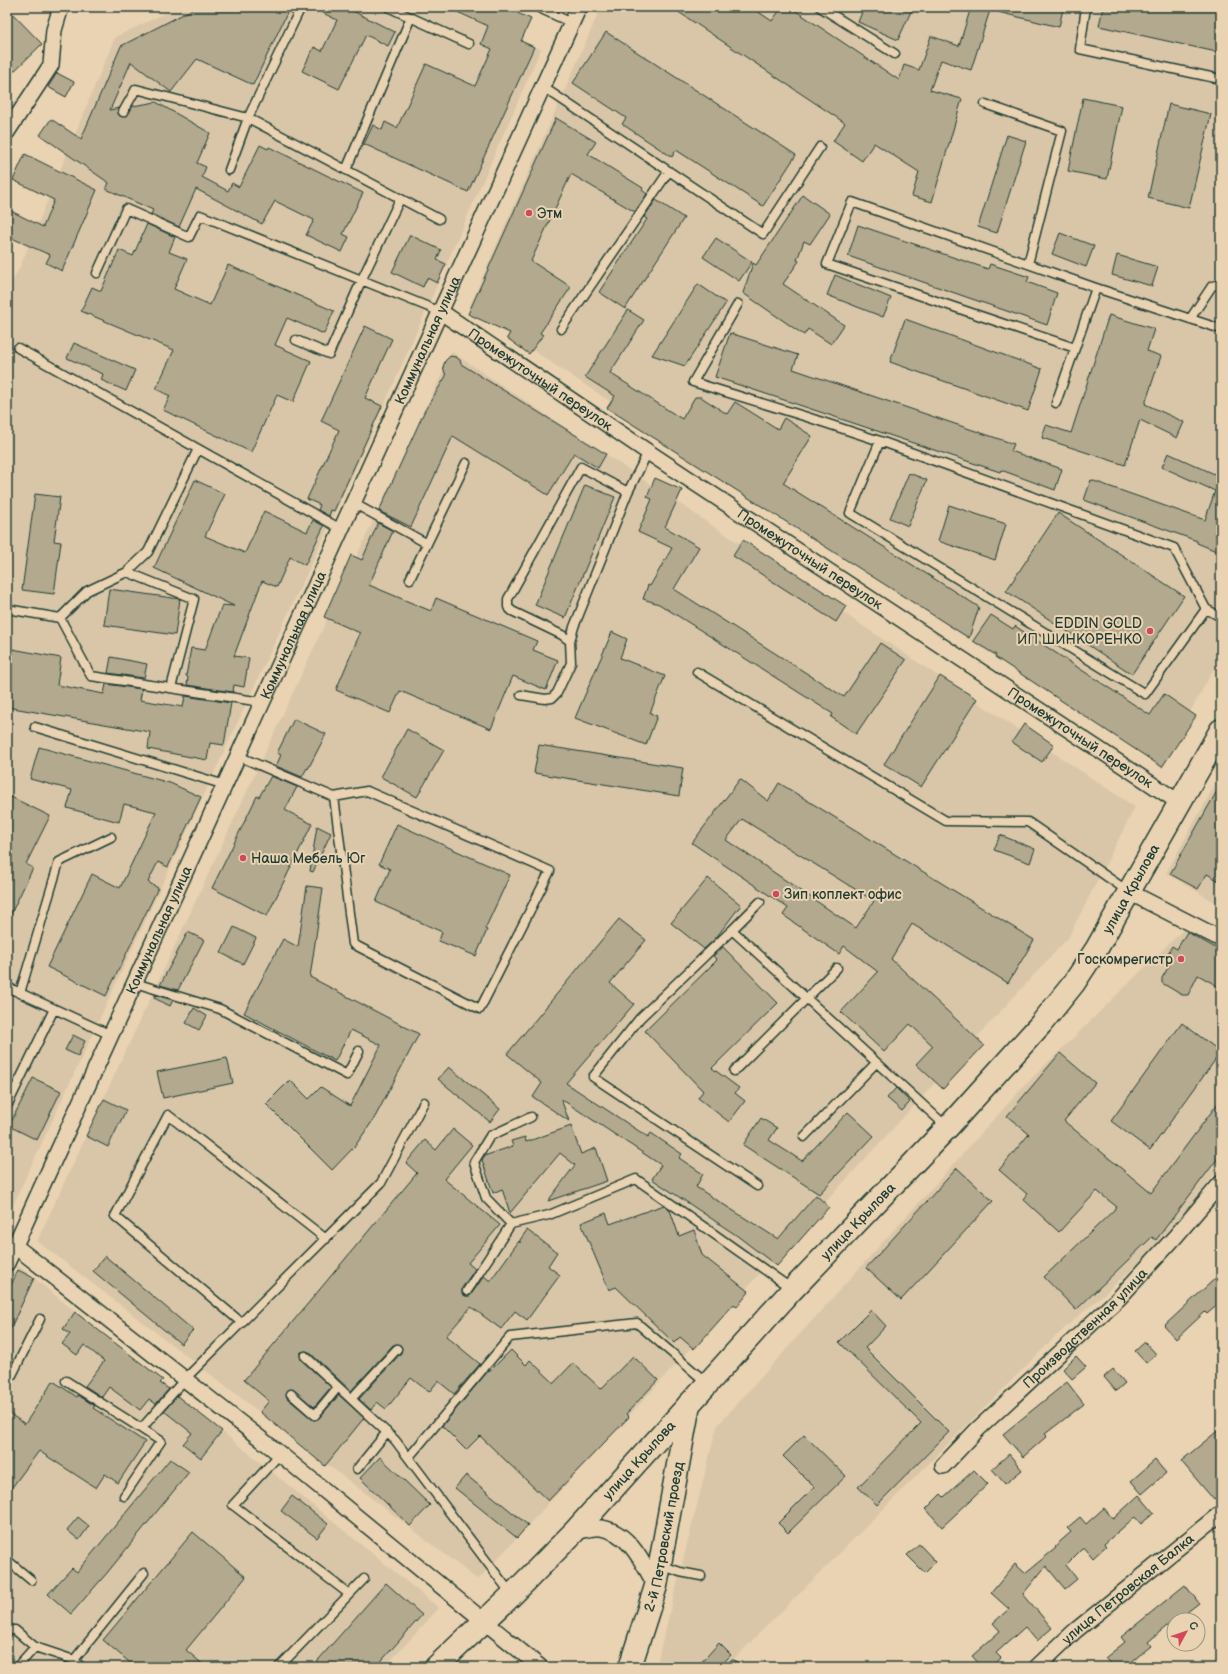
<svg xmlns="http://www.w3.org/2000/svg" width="1228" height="1674" viewBox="0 0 1228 1674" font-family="'Balsamiq Sans',sans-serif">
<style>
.built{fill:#d9c6a8}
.building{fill:#b2a98f;stroke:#1f3d34;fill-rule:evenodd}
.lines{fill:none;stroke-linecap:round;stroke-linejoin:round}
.lane-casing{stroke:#1f3d34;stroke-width:11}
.street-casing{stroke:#1f3d34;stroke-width:18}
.secondary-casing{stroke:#1f3d34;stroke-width:25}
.lane{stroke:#ead3b2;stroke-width:8}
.street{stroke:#ead3b2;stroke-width:15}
.secondary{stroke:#ead3b2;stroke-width:22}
.poi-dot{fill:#d1495b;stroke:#ead3b2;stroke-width:1.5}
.labels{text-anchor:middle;stroke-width:4;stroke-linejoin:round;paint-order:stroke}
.poi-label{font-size:14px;fill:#1f3d34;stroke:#ead3b2;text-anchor:start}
.street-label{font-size:14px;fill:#1f3d34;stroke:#ead3b2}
</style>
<rect width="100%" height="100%" fill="#ead3b2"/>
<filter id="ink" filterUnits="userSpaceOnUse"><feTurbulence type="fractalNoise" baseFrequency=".025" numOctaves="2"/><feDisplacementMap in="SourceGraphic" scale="8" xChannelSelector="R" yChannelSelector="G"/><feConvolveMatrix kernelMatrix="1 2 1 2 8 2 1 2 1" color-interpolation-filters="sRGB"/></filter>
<g filter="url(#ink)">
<!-- built -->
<path class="built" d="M178 7H440L541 49 368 442 7 1218V291L20 267 115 37Z
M601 7H1221V656L1160 766 469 308Z
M452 352 1135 807 1068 938 478 1580 37 1241Z
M1221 774V906L1166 873Z
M1186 927 1221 946V1166L1161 1244 1056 1336 726 1667H656L717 1426 1023 1087Z
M18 1265 439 1608 385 1667H7V1290Z"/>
<!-- building -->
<path class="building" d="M197 7H290L253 85 197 59 171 92 131 62 110 110 119 108 118 114 123 117 128 115 133 106 156 102 210 133 197 163 206 167 202 177 228 191 232 183 239 187 260 145 268 149 269 147 363 193 343 234 349 237 342 252 306 235 314 220 275 201 262 224 196 189 179 227 151 214 153 210 106 189 109 183 40 135 51 119 81 139 121 46Z
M311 7H345L395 32 388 46 366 35 339 89 302 71 314 47 322 51 337 20Z
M446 7H504L531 19 521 41 534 47 468 192 364 144 373 125 382 130 385 122 397 128 426 64 475 86 492 49 481 44 488 26Z
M671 7H751L772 21 782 7H790L899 80 904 65 919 70 931 36 959 46 971 7H991L971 70 941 60 930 90 962 99 932 202 912 196 919 172 874 143 862 161 833 141 845 123Z
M864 7H913L898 40 858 22Z
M999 7H1055L1063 9 1059 27 998 12Z
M1103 7H1221V53L1099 26Z
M7 8 42 44 7 78Z
M606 32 796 155 763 206 676 150 672 157 622 124 626 118 573 83Z
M57 73 74 82 66 97 48 87Z
M1083 98 1122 106 1107 179 1068 171Z
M1169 104 1211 114 1189 208 1148 198Z
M556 118 596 142 588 154 643 188 642 190 647 194 635 212 571 174 531 261 571 287 540 333 543 335 529 354 507 338 510 333 468 314Z
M1007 135 1026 141 997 233 978 227Z
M25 154 97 190 62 271 46 263 50 255 7 236V209L43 227 54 200 13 180Z
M803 195 830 214 810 244 804 241 797 260 799 261 783 284 844 325 831 344 808 329 804 335 743 293 753 263 756 265Z
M656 200 684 218 625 309 599 292 647 219 644 217Z
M147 224 175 237 169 252 187 259 174 289 210 305 228 265 334 311 324 334 287 318 275 345 311 361 293 402 277 395 251 452 163 410 170 396 156 389 174 350 81 311 92 287 101 291 119 250 133 256Z
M858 225 988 269 990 264 1029 277 1027 282 1057 293 1047 325 848 256Z
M1060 233 1094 246 1086 267 1052 254Z
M410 235 441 250 437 260 446 264 437 283 427 278 423 287 392 272Z
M716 238 752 262 739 281 703 257Z
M1117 255 1158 267 1152 286 1112 275Z
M835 275 891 298 883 317 827 295Z
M698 284 726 303 685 366 652 355Z
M628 310 644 320 610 373 682 419 695 397H701L727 414 735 402 778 429 784 418 812 436 783 483 979 607 969 638 607 408 615 396 585 377Z
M1109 315 1154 329 1147 351 1161 356 1145 404 1184 422 1177 438 1140 420 1125 465 1042 438 1046 425 1071 433Z
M905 319 1042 369 1028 411 890 362Z
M365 326 392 339 365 398 382 406 334 511 331 510 329 516 318 510 320 505 307 499 339 430 321 421Z
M730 333 798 355 793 369 1014 444 1011 451 1062 469 1055 490 1001 470 1000 472 715 377Z
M74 343 135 370 126 391 101 380 103 374 67 358Z
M450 356 456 357 460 360 461 364 606 454 598 468 574 453 548 495 453 436 411 527 379 511 425 410 446 376 443 367 445 361Z
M1168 453 1221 477V553L1197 543V541L1084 500 1091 480 1205 520 1215 491 1162 467Z
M909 473 927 480 908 526 890 518Z
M655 478 682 490 665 527 699 547 674 589 844 697 880 643 906 660 856 734 831 717 833 714 659 604 643 599 648 585 650 586 672 548 638 532 652 499 647 497Z
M195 480 225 494 205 536 245 553 264 511 307 532 313 520 324 526 305 565 290 557 277 587 262 581 234 656 249 658 244 687 234 685 233 692 187 685 188 677 186 676 191 648 205 650 222 605 234 606 154 568Z
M585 485 615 497 565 618 535 605Z
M35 494 60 497 54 541 61 542 54 594 22 590Z
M949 505 1006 524 995 560 938 541Z
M1058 513 1184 596 1132 674 1006 591Z
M378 523 393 531 369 585 431 611 436 598 537 641 533 650 558 660 546 690 513 676 491 729 400 691 390 713 336 690 360 633 324 617 351 555 362 560Z
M743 540 846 606 836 622 733 556Z
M109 589 180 599 175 635 104 625Z
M991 615 1013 629 1015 626 1150 715 1164 694 1196 716 1162 767 995 657 996 655 973 641Z
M612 632 627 639 620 658 665 676 650 713 657 716 646 745 575 718Z
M7 648 61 658 57 685 104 694 106 684 142 689 140 700 183 707 185 696 231 703 224 745 210 743 207 760 148 749 150 732 7 707Z
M111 657 147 664 144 678 108 673Z
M940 676 977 699 921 787 884 764Z
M294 719 326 734 308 769 307 768 302 777 276 766 281 755 277 753Z
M1024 724 1054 745 1042 762 1012 742Z
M407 729 444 750 417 797 381 777Z
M539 745 683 768 679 796 534 773Z
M39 747 170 783 201 797 168 867 158 862 148 882 158 888 106 996 47 967 92 874 120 888 156 812 124 804 119 822 67 808 72 790 30 779Z
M271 776 297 787 285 810 312 824 267 916 212 888 257 796 259 797Z
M740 779 768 801 779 783 1034 940 1008 983 912 924 891 959 984 1045 943 1089 916 1064 933 1046 910 1024 884 1052 841 1012 878 972 844 946 839 954 783 915 788 908 692 843ZM742 819 874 901 856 928 726 840Z
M1221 784V882L1207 874 1198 889 1170 874Z
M7 795 50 816 26 864 33 868 7 922Z
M397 824 510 875 485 929 487 930 476 956 439 941 442 932 376 902 390 869 379 864Z
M317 826 331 833 313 872 310 871Z
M1000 835 1035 849 1030 863 994 850Z
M708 878 741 905 715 939 704 949 671 923Z
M307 886 323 888 310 977 419 1034 374 1119 355 1146 332 1170 266 1104 290 1080 309 1099 321 1087 350 1106 381 1045 351 1030 335 1061 244 1013 283 939 298 947Z
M619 919 646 940 610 983 634 1004 566 1083 648 1137 651 1133 682 1154 679 1158 703 1174 696 1187 778 1239 816 1195 829 1207 777 1266 736 1235 652 1179 661 1165 561 1099 569 1121 533 1097 542 1083 507 1054Z
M234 927 256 938 243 964 221 953Z
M188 932 204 940 178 990 160 985Z
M1187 932 1221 951V988L1198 975 1188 995H1182L1162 983V978L1170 964 1164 961 1172 946 1177 949Z
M723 947 778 1003 712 1068 739 1088 735 1093 745 1101 729 1122 698 1098 703 1091 645 1031 717 960 713 956Z
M155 995 173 1000 170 1006 154 998Z
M194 1008 207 1016 199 1030 186 1023Z
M1182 1023 1221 1052 1150 1150 1111 1121Z
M73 1035 85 1041 78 1056 65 1050Z
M1060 1053 1095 1083 1064 1121 1151 1193 1221 1099V1154L1156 1240 1152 1237 1076 1310 1044 1277 1117 1207 1097 1191 1059 1232 1023 1199 1027 1194 999 1170 1029 1134 1007 1116Z
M227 1058 233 1083 163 1098 157 1072Z
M449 1067 500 1109 490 1122 438 1079Z
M33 1078 61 1091 37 1140 9 1126Z
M896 1088 910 1102 902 1111 887 1098Z
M104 1099 126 1110 108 1147 86 1136Z
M848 1112 874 1136 819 1194 743 1145 761 1118 777 1128 769 1140 802 1161Z
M571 1126 581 1154 596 1148 607 1181 548 1201 575 1165 560 1153 510 1213 502 1189 493 1193 482 1160 484 1156 513 1146 511 1141 525 1137 526 1142Z
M453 1129 472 1145 444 1179 500 1225 468 1263 475 1269 462 1288V1294L466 1296H470L484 1276 490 1281 519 1241 520 1243V1240L527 1230 557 1252 548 1266 560 1275 527 1320 515 1311 501 1329 471 1307 446 1336 480 1364 454 1394 438 1381 429 1392 411 1378 386 1409 377 1402 371 1410 359 1399 401 1353 402 1348 400 1345 396 1344 393 1345 351 1391 309 1352 306 1351 301 1352 300 1355 301 1360 331 1387 314 1407 292 1389 287 1391 286 1395 287 1398 314 1420 319 1418 339 1395 364 1418 325 1466 260 1412 269 1401 244 1380 417 1173 406 1163 425 1140 436 1150Z
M957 1168 993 1201 901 1300 866 1268Z
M664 1205 670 1210 679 1236 694 1230 702 1255 749 1292 737 1307 734 1304 694 1349 680 1337 674 1343 616 1287 609 1290 581 1223 606 1213 610 1224Z
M105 1256 193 1330 181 1344 93 1271Z
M18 1270 34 1278 7 1336V1294Z
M1221 1273V1302L1207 1314 1205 1312 1176 1339 1164 1326Z
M871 1310 886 1326 865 1348 949 1432 877 1505 858 1487 921 1423 839 1342Z
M75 1312 163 1380 160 1383 169 1389 156 1404 149 1399 140 1410 109 1387 102 1397 85 1386 104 1361 84 1345 77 1355 62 1344 70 1334 63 1329Z
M1145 1342 1156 1354 1146 1363 1135 1351Z
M511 1350 526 1365 530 1360 554 1383 573 1363 601 1389 633 1356 658 1380 626 1414 629 1417 548 1501 480 1436 466 1450 442 1426 488 1371 489 1372Z
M1076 1356 1086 1367 1072 1379 1063 1369Z
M1113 1369 1125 1383 1116 1391 1104 1377Z
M53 1381 77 1397 78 1395 95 1406 93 1408 145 1442 118 1483 105 1474 96 1488 39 1451 7 1494V1412L25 1424Z
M1067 1382 1084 1404 1045 1434 1047 1436 1023 1457 1003 1434Z
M177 1396 222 1431 201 1458 183 1444 192 1433 164 1411Z
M1221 1428V1494L1214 1500 1181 1461Z
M804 1435 846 1476 788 1533 778 1523 814 1487 783 1456Z
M1009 1454 1022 1470 1005 1484 992 1469Z
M380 1457 430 1505 410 1526 360 1478Z
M170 1459 189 1472 107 1573 71 1614 48 1594 72 1568 77 1572Z
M1155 1460 1166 1473 1142 1494 1131 1481Z
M974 1470 988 1484 942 1527 926 1509 941 1494 944 1497Z
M466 1475 528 1525 517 1538 455 1488Z
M1139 1495 1154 1513 1141 1524 1135 1517 1104 1544 1106 1546 1093 1558 1084 1547 1066 1565 1077 1579 1065 1589 1046 1566 1023 1594 1052 1628 1037 1641 1025 1627 996 1653 1001 1658 992 1667H982L972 1656 1000 1631 993 1623 1009 1609 991 1593 1015 1564 1025 1573 1056 1548 1055 1546 1071 1532 1067 1528 1080 1517 1086 1524 1104 1508 1113 1519Z
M292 1496 328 1524 317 1538 281 1511Z
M78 1517 89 1526 79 1540 67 1530Z
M193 1532 246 1577 186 1650 206 1667H135L103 1640Z
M919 1544 936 1562 925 1573 907 1555Z
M386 1583 422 1615 376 1667H312Z
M1185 1585 1199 1603 1177 1620H1174L1148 1642 1151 1646 1125 1667H1113L1105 1658 1125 1642 1121 1637Z
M719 1643 731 1655 719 1667H697Z"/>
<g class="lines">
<!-- lane casing -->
<g class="lane-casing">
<path id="lane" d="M388 7 469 44
M537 7 572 23
M820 7 895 54
M1086 7 1080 49 1220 79
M543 87 763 234 820 147
M985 104 1062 131 1028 264
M123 112 136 89 248 118 439 219
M229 170 248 118 301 7
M346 170 411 17
M97 273 126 209 189 237 200 215 441 312
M738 304 693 382 807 417 880 441 1174 548 1206 609
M1190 319 1212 286 1221 284
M561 329 669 171
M296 340 329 354 362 279 400 199
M18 348 341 529
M1075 348 827 264 852 202 1096 288 1221 329
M1056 403 1096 288
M880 441 850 513 1145 694 1206 609 1221 617
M353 503 426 543
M127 572 194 599 171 688
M410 579 466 463
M7 609 60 618 91 676 262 702
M60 618 87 591 127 572 148 552 198 449
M570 641 562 635 512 611 508 607V599L581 467 628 492
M697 672 946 821 1028 822 1129 892
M521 695 545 699 552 698 557 693 571 663 570 641 574 627 628 492 648 452
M35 727 225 785
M238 756 334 797 367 791 550 871 480 1009 353 944 334 797
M732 930 760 902
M135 983 220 1009 347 1075 359 1051
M7 987 111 1035
M20 993 59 862 111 837
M734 1071 837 968
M7 1103 8 1104 54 1009
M804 1137 876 1063
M757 1186 593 1077 640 1018 732 930 947 1127
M511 1224 486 1198 474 1162 490 1136 531 1117
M7 1239 15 1246
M467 1291 511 1224 549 1215 636 1179 792 1289
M242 1323 115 1216 168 1115 326 1239
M305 1356 395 1440 512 1595
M7 1373 12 1375 40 1319
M66 1381 161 1441 124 1496
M291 1394 315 1415 338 1387
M351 1399 397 1349
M142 1428 185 1379 381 1183 424 1102
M280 1454 233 1505 349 1594
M409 1457 510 1337 637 1323 707 1383
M357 1469 387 1432
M7 1560 31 1580
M661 1565 680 1572 701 1576
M7 1630H15L35 1647
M74 1660 144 1573
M17 1667 35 1647 74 1660 81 1667
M279 1667 364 1579
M731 1667 733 1665"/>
</g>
<!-- street casing -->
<g class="street-casing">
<g id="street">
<path d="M7 132 51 65 54 30 61 7"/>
<path id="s1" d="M441 312 648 452 1180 803"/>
<path d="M1129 892 1221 939"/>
<path d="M15 1246 280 1454 540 1667"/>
<path id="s2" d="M7 1263 579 7"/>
<path id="s3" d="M943 1466 978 1429 1119 1298 1175 1237 1221 1183"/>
<path d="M574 1532C582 1531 593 1527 601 1528 630 1532 643 1564 656 1586"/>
<path id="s4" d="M1037 1667 1075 1631 1221 1513"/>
</g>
</g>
<!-- secondary casing -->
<g class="secondary-casing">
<g id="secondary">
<path id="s5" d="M436 1667 512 1595 574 1532 792 1290 948 1127 1041 1024 1074 983 1097 948 1221 730"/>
<path id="s6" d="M630 1667 656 1586 689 1404"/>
</g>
</g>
<!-- lane -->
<use href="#lane" class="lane"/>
<!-- street -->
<use href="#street" class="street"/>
<!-- secondary -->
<use href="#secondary" class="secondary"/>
</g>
</g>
<!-- markers -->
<g class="poi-dot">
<circle cx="529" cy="213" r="4"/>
<circle cx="1150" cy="631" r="4"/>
<circle cx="243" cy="858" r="4"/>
<circle cx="776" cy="894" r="4"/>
<circle cx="1181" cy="959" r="4"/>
</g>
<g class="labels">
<!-- poi labels -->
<g class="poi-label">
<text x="537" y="218">Этм</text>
<text x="1142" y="628" text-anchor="end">EDDIN GOLD<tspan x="1142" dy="16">ИП ШИНКОРЕНКО</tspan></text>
<text x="251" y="863">Наша Мебель Юг</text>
<text x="784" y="899">Зип коплект офис</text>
<text x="1173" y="964" text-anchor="end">Госкомрегистр</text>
</g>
<!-- street labels -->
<g class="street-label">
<text dy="5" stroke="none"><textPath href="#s2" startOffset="1014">Коммунальная улица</textPath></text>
<text dy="5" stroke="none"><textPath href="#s1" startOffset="120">Промежуточный переулок</textPath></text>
<text dy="5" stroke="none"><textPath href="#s1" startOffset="444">Промежуточный переулок</textPath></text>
<text dy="5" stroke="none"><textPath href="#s2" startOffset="690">Коммунальная улица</textPath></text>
<text dy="5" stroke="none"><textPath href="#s1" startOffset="768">Промежуточный переулок</textPath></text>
<text dy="5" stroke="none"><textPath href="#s5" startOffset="1046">улица Крылова</textPath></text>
<text dy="5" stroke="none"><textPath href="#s2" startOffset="366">Коммунальная улица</textPath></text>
<text dy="5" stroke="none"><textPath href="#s5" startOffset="614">улица Крылова</textPath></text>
<text dy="5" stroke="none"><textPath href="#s3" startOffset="198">Производственная улица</textPath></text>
<text dy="5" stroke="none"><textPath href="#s5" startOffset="290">улица Крылова</textPath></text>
<text dy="5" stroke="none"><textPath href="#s6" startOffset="135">2-й Петровский проезд</textPath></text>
<text dy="5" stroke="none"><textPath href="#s4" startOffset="120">улица Петровская Балка</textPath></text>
</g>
</g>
<!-- margin -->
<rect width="1228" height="1674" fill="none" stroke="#ead3b2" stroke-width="24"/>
<rect x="12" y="12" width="1204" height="1650" fill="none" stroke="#1f3d34" stroke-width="1.5" filter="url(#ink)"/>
<!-- north arrow -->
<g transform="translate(1186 1632) rotate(50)"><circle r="19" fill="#ead3b2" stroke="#999780"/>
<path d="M0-3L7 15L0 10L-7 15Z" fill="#d1495b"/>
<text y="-6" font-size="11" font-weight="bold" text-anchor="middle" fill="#1f3d34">С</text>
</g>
</svg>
